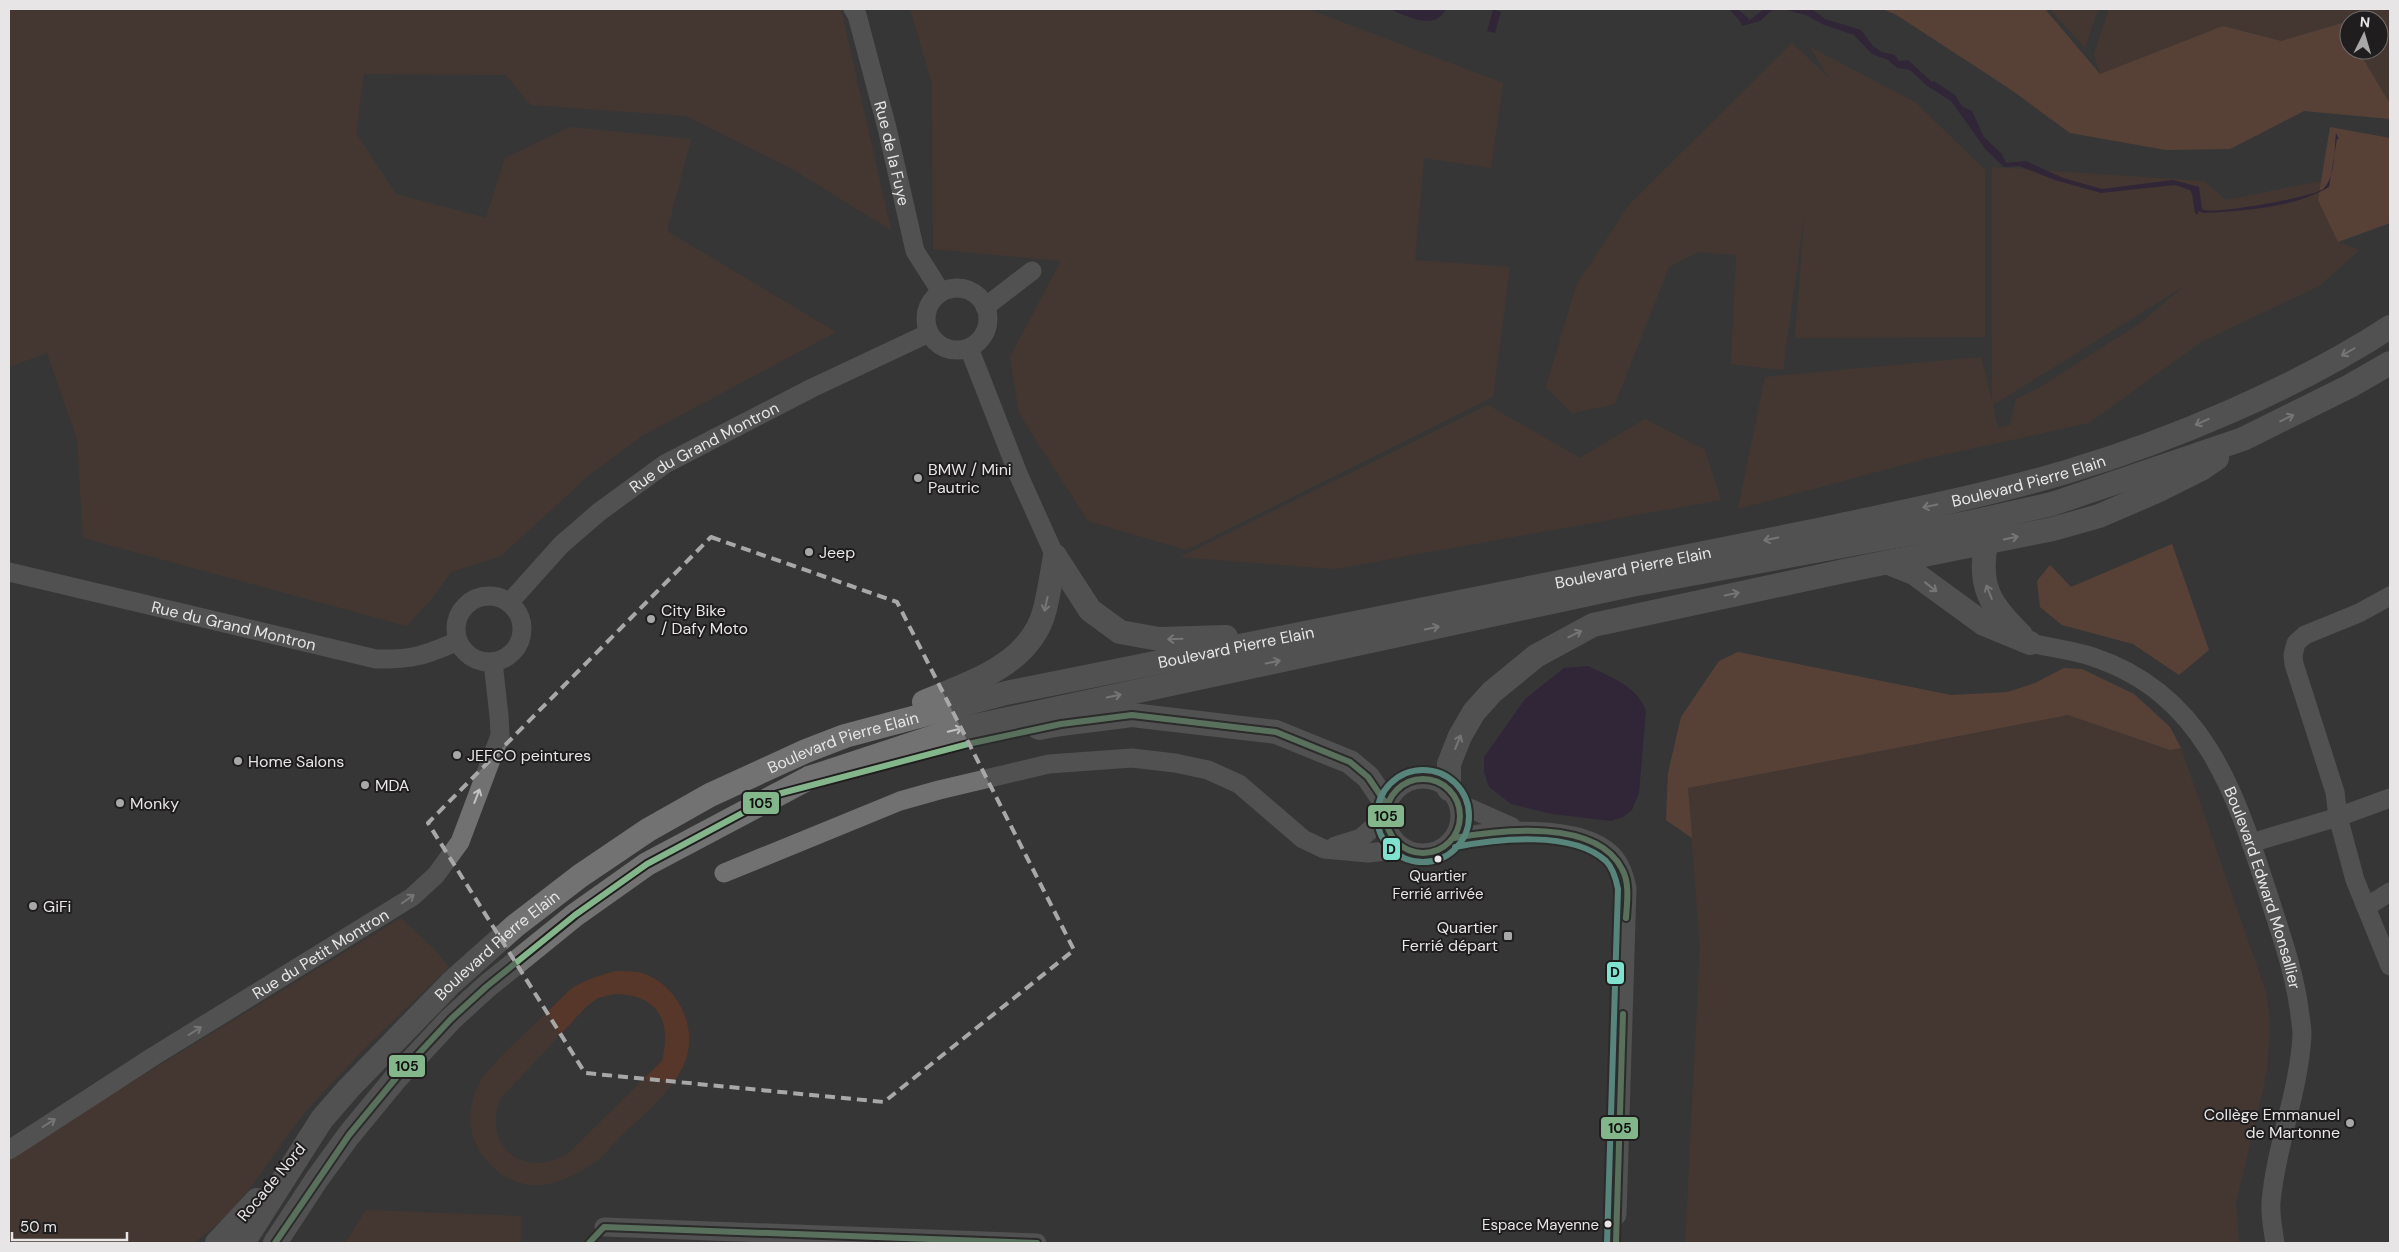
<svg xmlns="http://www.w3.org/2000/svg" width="2399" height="1252" viewBox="0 0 2399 1252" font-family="'DM Sans',sans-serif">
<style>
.green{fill:#563729;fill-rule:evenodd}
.forest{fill:#7f4f39}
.water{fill:#29123a}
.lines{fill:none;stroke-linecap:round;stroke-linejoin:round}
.minor{stroke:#717171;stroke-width:19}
.major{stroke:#727272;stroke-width:24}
.bus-1-casing{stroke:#1f1d1d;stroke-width:10}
.bus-2-casing{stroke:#1f1d1d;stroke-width:10}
.bus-1{stroke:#83b68a;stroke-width:6}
.bus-2{stroke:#7fe2cf;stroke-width:6}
.oneway{stroke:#c4c2c2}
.marked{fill:none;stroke:#a9a8a8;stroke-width:4;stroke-dasharray:10 6;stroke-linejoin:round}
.poi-dot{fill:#a9a8a8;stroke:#1f1d1d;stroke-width:2}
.bus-dot{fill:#e7e5e5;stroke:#1f1d1d;stroke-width:2}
.labels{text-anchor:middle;stroke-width:4;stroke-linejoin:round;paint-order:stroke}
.bus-label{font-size:15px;fill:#e7e5e5;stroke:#1f1d1d}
.street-label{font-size:16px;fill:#e7e5e5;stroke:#1f1d1d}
.poi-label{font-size:16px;fill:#e7e5e5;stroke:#1f1d1d;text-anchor:start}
.line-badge{stroke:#1f1d1d;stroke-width:2}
.pale-badge-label{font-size:14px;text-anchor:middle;font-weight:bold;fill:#111}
</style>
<rect width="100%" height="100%" fill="#373636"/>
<!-- green -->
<path class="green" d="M9 9H841L891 230 794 170 686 116 531 105 506 75 364 74 356 133 396 194 486 218 505 158 570 127 691 139 667 231 836 332 642 436 588 476 501 556 451 572 434 596 407 626 83 538 77 439 47 353 9 367Z
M910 9H1308L1503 83 1491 168 1424 158 1415 260 1510 267 1493 397 1186 550 1088 521 1019 413 1010 357 1061 261 933 249 932 83Z
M2050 9H2098L2085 48Z
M2109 9H2390V104L2358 50H2379V20H2349V35L2341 23 2281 41 2223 26 2100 74 2094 54Z
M1792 43 1829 78 1810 47 1915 102 1985 170V337L1795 338 1805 210 1783 370 1731 364 1736 255 1698 252 1669 267 1615 404 1572 413 1546 387 1576 286 1629 205Z
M1992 167 2204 181 2226 200 2321 181 2319 200 2338 242 2360 250 2319 286 2201 342 2089 423 1929 458 1738 509 1765 377 1981 357 1992 401ZM2183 287 2142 322 2039 388 2016 399 2010 425 1998 428 1993 405Z
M1488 405 1580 458 1645 419 1705 450 1721 500 1334 569 1180 557Z
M2068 715 2170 750 2181 748 2266 992 2270 1022 2267 1072 2236 1203 2239 1243H1685L1700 949 1688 788Z
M401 918 435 950 449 967C401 1013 353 1058 309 1108 271 1152 244 1211 193 1243H9V1157Z
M616 971C623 971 632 971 639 972 676 982 699 1026 685 1062 673 1092 640 1117 618 1139 610 1148 601 1159 591 1165 573 1176 552 1187 531 1185 511 1183 495 1172 483 1156 468 1137 467 1110 477 1088 488 1064 527 1033 546 1013 555 1005 564 994 574 987 587 979 601 975 616 971ZM614 994C658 994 672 1021 662 1061L571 1151C528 1182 481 1149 500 1099L586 1007 598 998Z
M366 1210 522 1216 521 1243H345Z"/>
<!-- forest -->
<path class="forest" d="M1882 9H2045L2100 74 2223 26 2281 41 2342 23 2349 35V50H2358L2390 104V119L2304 111 2230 149 2166 150 2070 133 2010 89 1895 14Z
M2330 127 2390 138V223L2338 242 2318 200Z
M2172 544 2209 650 2179 675 2133 644 2062 625 2040 607 2037 581 2050 565 2071 587Z
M1738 652 1951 695 2008 692 2035 683 2064 668 2082 669 2134 694 2170 727 2181 748 2170 750 2068 715 1688 788 1692 838 1666 820 1668 773 1681 717 1719 661Z"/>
<!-- water -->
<path class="water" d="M1390 9H1446C1435 32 1406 16 1390 9Z
M1493 9 1501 12 1495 33 1487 31Z
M1729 9H1738L1750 20 1764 9H1812L1825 19 1861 30 1873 46 1882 52 1895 55 1899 61 1908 60 1932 82 1934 81 1955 95 1962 106 1972 111 1984 137 2002 154 2006 163 2026 161 2063 178 2102 189 2173 180 2199 187 2202 209C2211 216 2313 197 2323 189 2336 178 2334 149 2336 133L2339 139H2337L2329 187C2293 208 2245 211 2204 213L2198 211V215L2195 213 2192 194 2190 190 2175 185 2101 193 2055 180 2019 166 2004 167 1986 150 1951 101 1926 85 1910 70 1897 68 1888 60 1872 54 1854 35 1824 25 1806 15 1782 9 1771 11 1760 21 1742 26 1739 20Z
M1588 666C1610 677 1638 686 1646 711L1639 793 1632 810 1623 817 1611 821 1552 814 1511 804 1489 787 1484 772V757L1525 699 1564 668Z"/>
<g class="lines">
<!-- minor -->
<g class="minor">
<path id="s1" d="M853 9 857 15 887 128 915 251 941 292"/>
<circle cx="957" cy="319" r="31"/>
<path d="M985 307 1032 271"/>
<path d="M969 348 1019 476 1055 556"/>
<path id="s2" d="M9 572 376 659C412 660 426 655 458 641"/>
<circle cx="489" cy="629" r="33"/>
<path d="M2390 596 2359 613 2305 635 2296 643 2293 655 2294 664 2335 792 2338 817 2355 880 2390 966"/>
<path id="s3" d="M509 603 561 545 599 512 665 464 812 388 929 333"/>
<path id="s4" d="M2030 643C2051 648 2073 650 2093 657 2208 695 2237 799 2271 903 2282 938 2294 972 2299 1008 2300 1017 2302 1026 2302 1035 2299 1092 2276 1145 2271 1202 2270 1215 2273 1230 2275 1243"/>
<circle cx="1423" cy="816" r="37"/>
<path d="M1458 803 1512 827"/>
<path d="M1454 838C1493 830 1580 823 1611 854 1621 864 1624 875 1627 888L1617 1215"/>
<path d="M2251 843 2338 817 2390 798"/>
<path d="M1335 846 1361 838 1385 817"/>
<path d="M724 873 900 801 939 790 1049 764 1132 758 1175 763 1208 770 1239 784 1303 839 1324 849 1368 853 1404 849"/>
<path d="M2366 907 2390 892"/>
<path id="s5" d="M9 1150 154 1056 412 897 436 875 460 842 498 741 500 735 499 716 493 662"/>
<path d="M604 1227 1037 1243"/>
</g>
<!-- major -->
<g class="major">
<path d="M1986 543C1978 587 1990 605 2021 635"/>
<path d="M1055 556 1090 610 1120 632 1159 639 1226 637"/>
<path d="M1889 563 1914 573 1984 624 2030 643"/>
<path d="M924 702C971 682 1031 665 1045 609 1049 592 1052 574 1055 556"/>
<path d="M1039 728 1061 724 1132 715 1276 732 1350 762 1368 777 1387 805"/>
<path d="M1449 789V764L1460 736 1474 712 1492 692 1536 656 1593 625 1844 571 2053 529 2099 516 2157 491 2201 469 2217 458"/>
<path d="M217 1243 257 1200"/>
<path id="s6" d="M243 1243 322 1119 349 1088 451 983 515 926 580 876 648 830 710 795 806 751 845 736 1006 693 1818 530C1901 512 1985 496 2066 472 2173 440 2296 388 2390 327"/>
<path d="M275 1243 317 1179 349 1135 396 1078 451 1019 486 987 575 915 647 864 809 778 952 731 1631 585 1972 522 2052 504 2243 439 2350 386 2390 363"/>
</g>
<!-- bus-1 casing -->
<g class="bus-1-casing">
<path id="bus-1" d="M1386 816a37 37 0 1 1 74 0a37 37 0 1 1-74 0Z
M1454 838C1500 830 1596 818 1622 869 1630 883 1627 902 1626 918
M275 1243 349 1135 396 1078 451 1019 486 987 575 915 647 864 778 794 968 744 1061 724 1132 715 1276 732 1350 762 1368 777 1387 805
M589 1243 604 1227 1037 1243
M1616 1243 1623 1014"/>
</g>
<!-- bus-2 casing -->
<g class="bus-2-casing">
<path id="bus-2" d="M1377 816a46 46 0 1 1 92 0a46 46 0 1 1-92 0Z
M1455 847C1497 839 1572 830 1606 861 1613 868 1616 879 1618 889L1607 1243"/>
</g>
<!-- bus-1 -->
<use href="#bus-1" class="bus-1"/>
<!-- bus-2 -->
<use href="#bus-2" class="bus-2"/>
</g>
<!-- one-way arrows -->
<defs><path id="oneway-shaft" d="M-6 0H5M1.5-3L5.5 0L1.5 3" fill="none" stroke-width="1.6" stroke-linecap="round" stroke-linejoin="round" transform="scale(1.25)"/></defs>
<g class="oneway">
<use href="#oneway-shaft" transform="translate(2348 352) rotate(150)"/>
<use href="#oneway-shaft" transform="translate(2287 418) rotate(-26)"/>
<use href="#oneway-shaft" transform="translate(2202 422) rotate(156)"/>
<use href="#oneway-shaft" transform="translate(1930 506) rotate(168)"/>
<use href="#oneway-shaft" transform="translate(2011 538) rotate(-11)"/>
<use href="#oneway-shaft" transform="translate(1771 539) rotate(168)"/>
<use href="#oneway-shaft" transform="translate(1931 587) rotate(38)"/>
<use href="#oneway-shaft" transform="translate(1989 592) rotate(-112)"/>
<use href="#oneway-shaft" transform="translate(1732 594) rotate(-12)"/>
<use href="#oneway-shaft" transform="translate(1046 604) rotate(102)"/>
<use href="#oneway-shaft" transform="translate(1432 628) rotate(-12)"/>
<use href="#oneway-shaft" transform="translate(1575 634) rotate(-27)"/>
<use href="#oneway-shaft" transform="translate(1175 639) rotate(178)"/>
<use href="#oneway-shaft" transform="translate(1273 662) rotate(-12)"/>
<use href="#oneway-shaft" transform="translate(1114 696) rotate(-12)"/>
<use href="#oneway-shaft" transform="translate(955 730) rotate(-14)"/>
<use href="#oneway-shaft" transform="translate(1458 742) rotate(-68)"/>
<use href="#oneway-shaft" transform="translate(477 796) rotate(-69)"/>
<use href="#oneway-shaft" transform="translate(408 899) rotate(-35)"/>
<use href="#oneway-shaft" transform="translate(195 1031) rotate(-32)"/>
<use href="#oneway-shaft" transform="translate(49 1123) rotate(-32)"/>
</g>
<!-- marked area -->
<path d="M0 0H2399V1252H0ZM711 537 897 602 1074 950 884 1102 585 1073 428 823Z" fill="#373636" fill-opacity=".55" fill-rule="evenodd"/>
<path class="marked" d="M711 537 897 602 1074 950 884 1102 585 1073 428 823Z"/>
<!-- markers -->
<g class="poi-dot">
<circle cx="918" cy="478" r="5"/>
<circle cx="809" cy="552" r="5"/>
<circle cx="651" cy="619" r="5"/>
<circle cx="457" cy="755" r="5"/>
<circle cx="238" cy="761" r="5"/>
<circle cx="365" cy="785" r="5"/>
<circle cx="120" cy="803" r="5"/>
<circle cx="33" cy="906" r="5"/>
<rect x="1503" y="931" width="10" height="10" rx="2.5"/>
<circle cx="2350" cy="1123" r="5"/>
</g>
<g class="bus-dot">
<circle cx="1438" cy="859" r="4.5"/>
<circle cx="1608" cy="1224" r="4.5"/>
</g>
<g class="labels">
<!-- bus labels -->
<g class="bus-label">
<text x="1438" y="881">Quartier<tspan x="1438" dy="18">Ferrié arrivée</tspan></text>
<text x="1599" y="1230" text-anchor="end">Espace Mayenne</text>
</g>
<!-- street labels -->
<g class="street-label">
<text dy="6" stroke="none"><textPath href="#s1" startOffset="150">Rue de la Fuye</textPath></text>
<text dy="6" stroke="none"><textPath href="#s3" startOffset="252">Rue du Grand Montron</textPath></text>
<text dy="6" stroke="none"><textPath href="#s6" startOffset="2014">Boulevard Pierre Elain</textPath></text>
<text dy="6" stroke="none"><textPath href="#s6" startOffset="1609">Boulevard Pierre Elain</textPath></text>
<text dy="6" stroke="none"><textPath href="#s2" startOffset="231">Rue du Grand Montron</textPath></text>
<text dy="6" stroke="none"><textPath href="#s6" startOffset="1204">Boulevard Pierre Elain</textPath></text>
<text dy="6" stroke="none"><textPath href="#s6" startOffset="799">Boulevard Pierre Elain</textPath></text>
<text dy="6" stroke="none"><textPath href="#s4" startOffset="365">Boulevard Edward Monsallier</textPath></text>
<text dy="6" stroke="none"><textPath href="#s6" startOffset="394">Boulevard Pierre Elain</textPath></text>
<text dy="6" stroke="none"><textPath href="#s5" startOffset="368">Rue du Petit Montron</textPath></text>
<text transform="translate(271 1182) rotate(-50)" y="6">Rocade Nord</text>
</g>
<!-- poi labels -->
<g class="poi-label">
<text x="928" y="475">BMW / Mini<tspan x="928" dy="18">Pautric</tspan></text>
<text x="819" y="558">Jeep</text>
<text x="661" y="616">City Bike<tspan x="661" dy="18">/ Dafy Moto</tspan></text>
<text x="467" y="761">JEFCO peintures</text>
<text x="248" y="767">Home Salons</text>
<text x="375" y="791">MDA</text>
<text x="130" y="809">Monky</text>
<text x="43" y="912">GiFi</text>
<text x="1498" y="933" text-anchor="end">Quartier<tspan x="1498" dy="18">Ferrié départ</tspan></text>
<text x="2340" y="1120" text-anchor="end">Collège Emmanuel<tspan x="2340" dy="18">de Martonne</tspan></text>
</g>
</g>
<g class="line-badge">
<rect x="742" y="791" width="38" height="24" rx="5" fill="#83b68a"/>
<rect x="1367" y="804" width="38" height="24" rx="5" fill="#83b68a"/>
<rect x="1382" y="837" width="19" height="24" rx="5" fill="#7fe2cf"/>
<rect x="1606" y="961" width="19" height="24" rx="5" fill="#7fe2cf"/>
<rect x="388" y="1054" width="38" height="24" rx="5" fill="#83b68a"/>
<rect x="1600" y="1116" width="39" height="24" rx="5" fill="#83b68a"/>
</g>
<g class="pale-badge-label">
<text x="761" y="808">105</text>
<text x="1386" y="821">105</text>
<text x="1391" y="854">D</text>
<text x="1615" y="977">D</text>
<text x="407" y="1071">105</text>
<text x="1620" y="1133">105</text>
</g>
<!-- border -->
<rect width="2399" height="1252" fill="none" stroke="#e7e5e5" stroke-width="20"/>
<!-- north arrow -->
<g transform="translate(2364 35) rotate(5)"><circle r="24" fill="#1f1d1d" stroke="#6f6d6d"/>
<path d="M0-4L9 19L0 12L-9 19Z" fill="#a9a8a8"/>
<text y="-8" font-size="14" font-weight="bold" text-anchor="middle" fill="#e7e5e5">N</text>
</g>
<!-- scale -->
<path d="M12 1232v8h115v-8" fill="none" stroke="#e7e5e5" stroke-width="2.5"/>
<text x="20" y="1232" font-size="15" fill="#e7e5e5" stroke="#1f1d1d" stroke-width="4" paint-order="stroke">50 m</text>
</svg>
